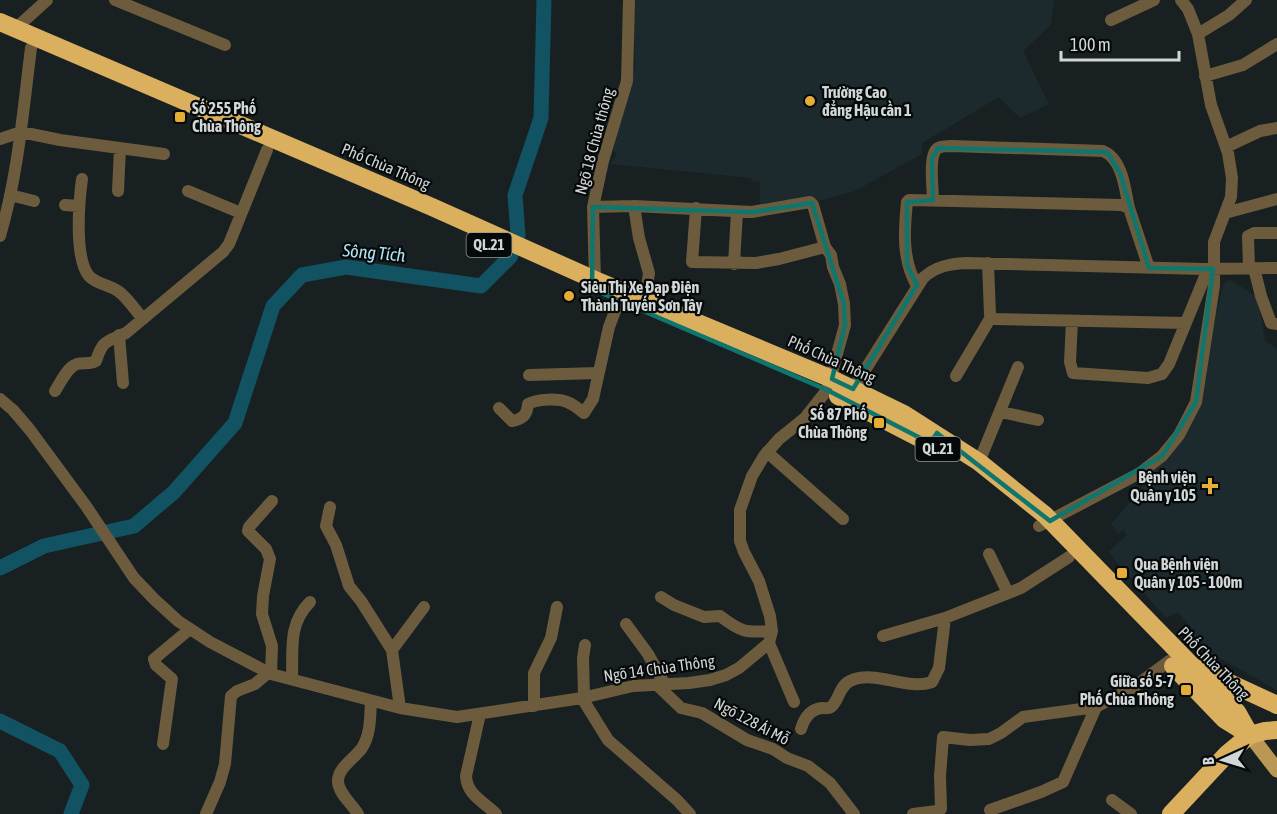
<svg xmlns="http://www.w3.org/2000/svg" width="1277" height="814" viewBox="0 0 1277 814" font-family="'Asap Condensed',sans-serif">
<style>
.built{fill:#1c2a2e}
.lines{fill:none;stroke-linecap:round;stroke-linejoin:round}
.river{stroke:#115362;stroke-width:15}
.minor{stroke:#6c5b3c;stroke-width:12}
.major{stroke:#ba9755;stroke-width:15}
.highway{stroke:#daaf5e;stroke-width:18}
.marked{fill:none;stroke:#0f766e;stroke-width:4.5;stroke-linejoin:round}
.poi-dot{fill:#e5ad36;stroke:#06090a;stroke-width:2}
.labels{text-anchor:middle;stroke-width:4.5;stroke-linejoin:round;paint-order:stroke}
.shield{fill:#06090a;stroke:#94989a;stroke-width:1.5}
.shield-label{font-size:15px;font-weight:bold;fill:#d1d6d7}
.poi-label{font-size:16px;font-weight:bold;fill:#d1d6d7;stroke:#06090a;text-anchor:start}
.street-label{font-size:16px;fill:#d1d6d7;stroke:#06090a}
.water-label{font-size:18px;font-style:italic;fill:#b2e5f4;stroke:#06090a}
</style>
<rect width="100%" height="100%" fill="#182022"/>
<!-- built -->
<path class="built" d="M633 0H1054L1051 25 1023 51 1049 104 1020 118 999 97 922 143V154L855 191 814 202 760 207V182L752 181 751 178 610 164 617 155 613 150 635 67Z
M1231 280 1258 298 1265 341 1277 349V690L1188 640 1194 631 1178 612 1166 618 1108 552 1127 535 1123 530 1118 534 1111 524 1134 497 1141 502 1149 495 1135 478 1163 458 1197 402 1222 289 1226 281Z"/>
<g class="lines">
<!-- river -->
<path class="river" d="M0 568 44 546 134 526 174 492 235 423 273 306 302 275 346 267 481 286 510 257 518 235 515 195 541 118 544 0
M0 721 60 751 82 785 71 814"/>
<!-- minor -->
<path class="minor" d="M115 0 225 45
M1111 20 1154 0
M15 29 47 0
M1198 34 1229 15 1246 0
M1205 76 1243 65 1277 44
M0 139 21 132 60 140 164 154
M1226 147 1260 131 1277 128
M82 179C79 201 74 258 89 276 96 284 110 285 118 291 128 298 135 310 143 319
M118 191 120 148
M188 191 241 213
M10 195 34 201
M933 200C933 189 928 154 938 148 942 146 948 146 952 146L1103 151C1123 159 1125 190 1129 208
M65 205 79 206
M634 206 639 238 649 273 645 301
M696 208 692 262 756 263 779 259 825 247
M1225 213 1277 199
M0 236C18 175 23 111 31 48
M988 263 990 315 994 319 1186 323
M734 264 737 212
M1249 268 1248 236 1254 233H1277
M1254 268 1261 296 1271 323 1277 324
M917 286C902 260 904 231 907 202L909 200 1121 205 1129 208 1149 268
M592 289 595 280 593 207 603 161 627 81 629 0
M1072 321 1070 362 1073 373 1148 378 1162 374 1169 364 1208 269
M119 335 123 383
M529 375 598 373
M956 376 991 317
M853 389 923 278C936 266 950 264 966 263L1204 269 1277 268
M55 391C60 384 67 367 77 364 84 362 89 365 96 361 103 339 107 342 126 333L223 252 229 244 267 150
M0 399 13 410 30 430 86 506 134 578 154 599 178 621 210 642 271 674 400 708 457 717 582 698 633 686 689 683 710 680 726 675 739 668 769 643 772 631 770 616 759 581 744 552 740 541V510L752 476 764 456 779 439 805 418 827 390 845 325 844 304 840 284 833 267 831 255 825 247 813 205 810 202 752 212 634 206 593 207
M499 408 512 421C523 419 527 415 528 404 537 399 558 398 567 402 573 404 579 409 584 413L593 399 609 327 618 303
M1001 412 1038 420
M767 452 843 519
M979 462 1018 367
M330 507 326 526 336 545 349 586 361 601 392 650 400 708
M1039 526 1140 473 1162 456 1179 435 1196 402 1214 286V242L1231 197 1232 178 1228 153 1211 105 1198 34 1188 9 1181 0
M989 554 1008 593
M661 597 674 605 704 617 720 616C741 632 745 633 772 631
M626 624 648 654 665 685
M883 636 945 618 1021 588 1069 557
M769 643 794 702
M392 650 424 607
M271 674 272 646 262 614 263 596 270 559 266 549 248 531 249 527 272 501
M292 678C293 649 288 624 310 602
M657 685 681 708 702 713 747 740 773 749 787 758 808 766 830 783 854 814
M584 697 583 658 585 645
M582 698 608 740 677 800 690 814
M534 706V673L551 638 557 607
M480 714 466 776C467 795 483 801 496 814
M801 729C804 719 810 709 822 708 826 708 828 709 831 707 839 701 839 686 850 681 875 669 907 691 932 682L939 668 945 618
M163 744 172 679 156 665 154 659 190 629
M1112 800 1131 814
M990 810 1041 792 1063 782 1096 707
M206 814 220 782 225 764 231 696 237 691 255 684 268 673
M358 814C352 804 339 794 338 782 337 768 355 758 362 748 371 734 370 716 371 701
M913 814 937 811 941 809 940 776 943 737 970 740 989 739 1001 733 1023 717 1096 707 1134 687 1169 661"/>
<!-- major -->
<path class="major" d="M1250 735 1277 770"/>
<!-- highway -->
<path class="highway" d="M0 22 432 207 595 280 832 379 904 414 979 462 1045 515 1237 712 1250 735
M838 396 933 445
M1173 666 1224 719 1248 734
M1197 668 1277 705
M1171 814 1227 754 1250 735 1265 731 1277 730"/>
</g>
<!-- marked area -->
<path class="marked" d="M938 148 1107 152 1120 173 1149 268 1213 269 1196 402 1162 456 1050 521 937 433 930 443 827 390 592 289 593 207 752 212 812 203 844 304 845 325 832 379 853 389 917 285 907 265V202L933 200 932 158Z"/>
<!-- markers -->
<g class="poi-dot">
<circle cx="810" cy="101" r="6"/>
<rect x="174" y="111" width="12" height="12" rx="3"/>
<circle cx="569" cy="296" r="6"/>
<rect x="873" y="417" width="12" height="12" rx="3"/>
<path d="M1207 477h6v6h6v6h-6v6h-6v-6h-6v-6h6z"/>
<rect x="1116" y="567" width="12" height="12" rx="3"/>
<rect x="1180" y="684" width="12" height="12" rx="3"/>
</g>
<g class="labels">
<!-- shield labels -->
<g class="shield">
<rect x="466.5" y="233" width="45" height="24" rx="4.5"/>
<rect x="915.5" y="437" width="45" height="24" rx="4.5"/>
</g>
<g class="shield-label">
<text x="489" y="250">QL.21</text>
<text x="938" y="454">QL.21</text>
</g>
<!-- poi labels -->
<g class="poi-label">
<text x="822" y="98">Trường Cao<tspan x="822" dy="18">đẳng Hậu cần 1</tspan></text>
<text x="192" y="114">Số 255 Phố<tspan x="192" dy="18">Chùa Thông</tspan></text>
<text x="581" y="293">Siêu Thị Xe Đạp Điện<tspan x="581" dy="18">Thành Tuyến Sơn Tây</tspan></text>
<text x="867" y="420" text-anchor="end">Số 87 Phố<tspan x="867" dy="18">Chùa Thông</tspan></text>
<text x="1196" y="483" text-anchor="end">Bệnh viện<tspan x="1196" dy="18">Quân y 105</tspan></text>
<text x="1134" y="570">Qua Bệnh viện<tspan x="1134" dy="18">Quân y 105 - 100m</tspan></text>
<text x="1174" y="687" text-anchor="end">Giữa số 5-7<tspan x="1174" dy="18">Phố Chùa Thông</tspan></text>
</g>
<!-- street labels -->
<g class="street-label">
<text transform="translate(594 141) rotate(-75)" y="6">Ngõ 18 Chùa thông</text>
<text transform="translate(386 166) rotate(23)" y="6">Phố Chùa Thông</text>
<text transform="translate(832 359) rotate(24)" y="6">Phố Chùa Thông</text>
<text transform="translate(1214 663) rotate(46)" y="6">Phố Chùa Thông</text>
<text transform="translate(659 668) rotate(-8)" y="6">Ngõ 14 Chùa Thông</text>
<text transform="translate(752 721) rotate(28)" y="6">Ngõ 128 Ái Mỗ</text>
</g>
<!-- water labels -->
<g class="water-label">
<text transform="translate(374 253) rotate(5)" y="6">Sông Tích</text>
</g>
</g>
<!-- north arrow -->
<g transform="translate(1223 760) rotate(266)" stroke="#06090a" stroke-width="4.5" paint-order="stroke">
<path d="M0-4.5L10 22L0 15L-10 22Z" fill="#d1d6d7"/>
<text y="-9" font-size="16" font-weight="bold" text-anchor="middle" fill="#d1d6d7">B</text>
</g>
<!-- scale -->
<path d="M1061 51v9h118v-9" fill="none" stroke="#d1d6d7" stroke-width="3"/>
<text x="1070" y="51" font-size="18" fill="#d1d6d7" stroke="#06090a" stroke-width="4.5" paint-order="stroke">100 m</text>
</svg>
